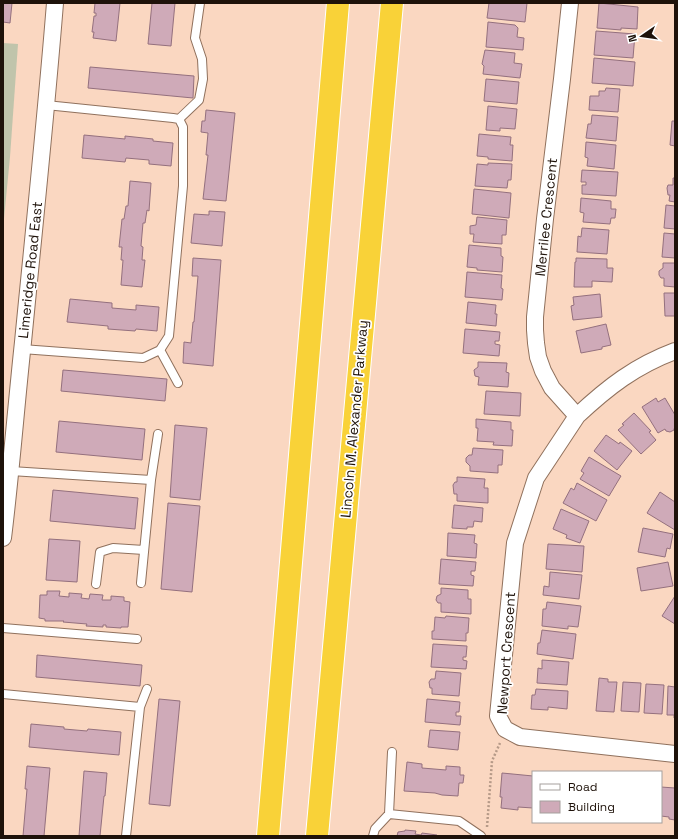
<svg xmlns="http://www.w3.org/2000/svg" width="678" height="839" viewBox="0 0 678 839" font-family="'Space Grotesk',sans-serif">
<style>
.green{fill:#c0c4ab}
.building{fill:#cfaab8;stroke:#94707e}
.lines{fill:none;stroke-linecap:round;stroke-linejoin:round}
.service-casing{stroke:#90715d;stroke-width:10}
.minor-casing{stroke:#90715d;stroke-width:18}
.motorway-casing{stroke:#fff;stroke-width:24}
.path{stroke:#b69a88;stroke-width:2.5;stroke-dasharray:2 2;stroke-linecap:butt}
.service{stroke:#fff;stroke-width:8}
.minor{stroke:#fff;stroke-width:16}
.motorway{stroke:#f9d238;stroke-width:22}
.labels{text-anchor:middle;stroke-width:3.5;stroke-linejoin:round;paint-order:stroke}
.street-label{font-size:14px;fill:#1e120a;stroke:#fff}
</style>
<rect width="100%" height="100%" fill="#fad7c1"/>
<!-- green -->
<path class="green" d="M3 43 18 44 10 157 3 229Z"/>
<!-- building -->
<path class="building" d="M3 3H12L10 23 3 22Z
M95 3H120L116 41 93 38 94 32H92L94 16H96V13H94Z
M152 3H175L171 46 148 44Z
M489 3H527L525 22 487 18Z
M599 3 638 7 637 29 621 28V30L597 28Z
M488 22 515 25 518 28 517 37 524 38 523 50 486 47Z
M596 31 635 34 633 58 594 55Z
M485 50 515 53 514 63 522 64 520 78 483 74 484 66 482 64Z
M594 58 635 62 633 86 592 83Z
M90 67 194 76 193 98 88 88Z
M486 79 519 82 517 104 484 101Z
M606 88 620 89 618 112 589 110 590 96H599V91H605Z
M488 106 517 109 515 129 500 128V131L486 130Z
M206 110 235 113 226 201 203 199 208 155H206L208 133 201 132 202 121H205Z
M592 115 618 117 616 141 586 138 588 124H591Z
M672 121H675V146L670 145Z
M479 134 511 137 510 145H513L512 161 488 159V157L477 156Z
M84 135 125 139V136L153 139V141L173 143 171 166 149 164V160L126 158 125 162 82 158Z
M586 142 616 145 614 169 587 166 588 158 585 157Z
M488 163 512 164 511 180H508L507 188 475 186 477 164 488 165Z
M582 170 618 172 616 196 582 194V185H586V182H581Z
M673 178H675V202L669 201 670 195H668L667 188 668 185H673Z
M130 181 151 183 149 211 147 210 145 223H143L141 246 143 247 142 260H145L142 287 121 285 123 260H121L122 247H119L122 219H124L126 206H128Z
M474 189 511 193 509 218 472 214Z
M581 198 611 201V209H616L615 218H611L610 224 583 222 584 213 580 212Z
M666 205 675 206V229L664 228Z
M209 211 225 212 222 246 191 243 194 214 209 215Z
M477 217 507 220 506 235H502V244L473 242 474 234H470V226L476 225Z
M582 228 609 230 607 254 577 252 578 236 581 237Z
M664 233 675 234V258L662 257Z
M469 245 501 248V256L503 257 502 272 477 270V268L467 267Z
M193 258 221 260 213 366 183 363 184 342 191 343 193 322H194L198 276H192Z
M576 258 607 259V268H613L612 282 592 281V287H574L575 262H576Z
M663 263H675V287L664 286V278H661L659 275V271L663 268Z
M467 272 502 275 501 288 503 289 502 300 465 297Z
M664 293H675V316H665Z
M600 294 602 317 573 320 571 306 574 305 573 297Z
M70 299 112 303V308L136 310V305L159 307 157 331 136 329 135 331 108 329V326L67 322Z
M468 302 496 305 495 314H497L496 326 466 323Z
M606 324 611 345 602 347V349L581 353 576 331Z
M465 329 500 332 499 341H495V344L500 345 499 356 463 353Z
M478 362 507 363 506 372 509 373 508 387 478 385 479 377 475 376 474 370 478 367Z
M63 370 167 379 165 401 61 391Z
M486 391 521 393 520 416 484 414Z
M656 398 658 402 665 398 675 415V425L674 430 670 432 666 431 665 429 658 433 642 407Z
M634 413 651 431 649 432 656 440 641 454 618 430 624 425 622 424Z
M476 419 511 422V430H513L512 446 493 445 494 442 477 441 478 428H476Z
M59 421 145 429 142 460 56 452Z
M175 425 207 428 200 500 170 497Z
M606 435 619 444 620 442 632 451 617 470 594 451Z
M473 448 503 450 502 465H498V473L470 471V466L466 462V458L469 455H472Z
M589 457 621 476 609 496 580 479 584 473 581 471Z
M457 477 485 479 484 488H488V503L457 501V494H454L453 485 455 482H457Z
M577 483 607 500 596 521 563 503 571 488 574 490Z
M53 490 138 498 135 529 50 521Z
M660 492 675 502V530L647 513Z
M168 503 200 506 192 592 161 589Z
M454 505 483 508 482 522 474 521 473 527H467V529L452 528Z
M561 509 589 521 580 543 566 538 567 535 553 529Z
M643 528 673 534 670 549 667 548 665 557 638 552Z
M448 533 475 535 474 543 477 544 476 558 447 556Z
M49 539 80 541 77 582 46 580Z
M548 544 584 546 582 572 546 569Z
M441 559 476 562 475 571H471V575L474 576 473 586 439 584Z
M668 562 673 586 641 591 637 568Z
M550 572 582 575 579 599 543 595 544 586 549 587Z
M441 588 468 590V599H471V614L441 612V603H438L436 600 437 596 441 594Z
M47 591H60L59 596 69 597V593L82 594 81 598 89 599 90 594 103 595 102 600H111V596L124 597V601L130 602 128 627H121V628L106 627V625H103V627L86 626 87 624 63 622 64 621H45V619L39 618 40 595H47Z
M675 596V624L662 616Z
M547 602 581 606 578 627 568 626V629L542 626 543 609H546Z
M446 616 469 618 468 633H466V641L432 639V631H434L435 617 445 618Z
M542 630 576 634 573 659 537 654 538 643H540Z
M433 644 467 646 466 657H463V660L467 661 466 669 431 667Z
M37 655 142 665 140 686 36 677Z
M542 660 569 662 567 685 537 683 538 668 542 669Z
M436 671 461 673 459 696 432 694V688H430L429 682 431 679H435Z
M599 678 608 679V682H617L614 712 596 711Z
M623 682 641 683 639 712 621 711Z
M646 684 664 685 662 714 644 713Z
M668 686 675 687V719L674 718V715H667Z
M536 689 568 691 567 709 548 707V710L531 709 532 695H535Z
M159 699 180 701 170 806 149 804Z
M427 699 460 702 459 712H456V716H461L460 725 425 722Z
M31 724 64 727V729L87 731 88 729 121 732 119 755 29 747Z
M430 730 460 732 458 750 428 747Z
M407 762 422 764V768L446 770V766L460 767V775H464L463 783H459L458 796 442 795 435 793 404 791Z
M27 766 50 768 44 836H23L27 789H25Z
M84 771 107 773 105 796H104L100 836H79Z
M502 773 533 776V808L518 807V810L501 808 502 797H500Z
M661 787 675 788V820L669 819V817L661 816Z
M405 830 416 831 415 834 421 835 422 833 437 835V836H397L398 832 405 831Z"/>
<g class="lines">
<!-- service casing -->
<g class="service-casing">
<path id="service" d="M179 119 199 100 203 79 202 59 195 38 200 3
M22 349 143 358 160 350 169 336 183 186V127L179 119 173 118 46 105
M160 350 178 383
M11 471 151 480
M141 583 151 480 158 434
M96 584 100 552 113 548 144 550
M3 628 137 639
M3 694 140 707
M389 814 392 752
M126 836 140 707 147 689
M373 836 375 829 389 814 459 821 481 836"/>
</g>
<!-- minor casing -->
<g class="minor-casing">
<path id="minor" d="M570 3 562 79 545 219 535 317V330L536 343 538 357 543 371 552 388 577 416 536 478 515 543 498 716 505 729 520 737 675 754
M577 416C608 387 635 366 675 351
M3 538C11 473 16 407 23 342 34 229 46 116 55 3"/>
</g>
<!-- motorway casing -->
<g class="motorway-casing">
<path id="motorway" d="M268 836 338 3
M317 836 392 3"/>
</g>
<!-- path -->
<path class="path" d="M487 827 492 761 500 743"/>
<!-- service -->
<use href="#service" class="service"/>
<!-- minor -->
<use href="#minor" class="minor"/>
<!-- motorway -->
<use href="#motorway" class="motorway"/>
</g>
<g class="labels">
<!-- street labels -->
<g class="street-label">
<text transform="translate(546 217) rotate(-84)" y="5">Merrilee Crescent</text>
<text transform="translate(30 270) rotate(-84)" y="5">Limeridge Road East</text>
<text transform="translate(354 419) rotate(-85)" y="5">Lincoln M. Alexander Parkway</text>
<text transform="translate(506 653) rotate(-86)" y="5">Newport Crescent</text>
</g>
</g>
<!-- border -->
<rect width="678" height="839" fill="none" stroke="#1e120a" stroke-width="8"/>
<!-- legend -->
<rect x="532" y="771" width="130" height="52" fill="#ffffff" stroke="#a5a09d"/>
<rect x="540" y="784" width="20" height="6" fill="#ffffff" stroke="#a5a09d"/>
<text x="568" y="791" font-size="12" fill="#1e120a">Road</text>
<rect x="540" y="801" width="20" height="12" fill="#cfaab8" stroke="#a5a09d"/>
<text x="568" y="811" font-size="12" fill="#1e120a">Building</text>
<!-- north arrow -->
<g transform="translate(642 36) rotate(257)" stroke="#ffffff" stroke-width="3" paint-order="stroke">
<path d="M0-3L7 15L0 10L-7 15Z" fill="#1e120a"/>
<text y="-6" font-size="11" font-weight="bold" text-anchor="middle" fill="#1e120a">N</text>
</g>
</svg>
